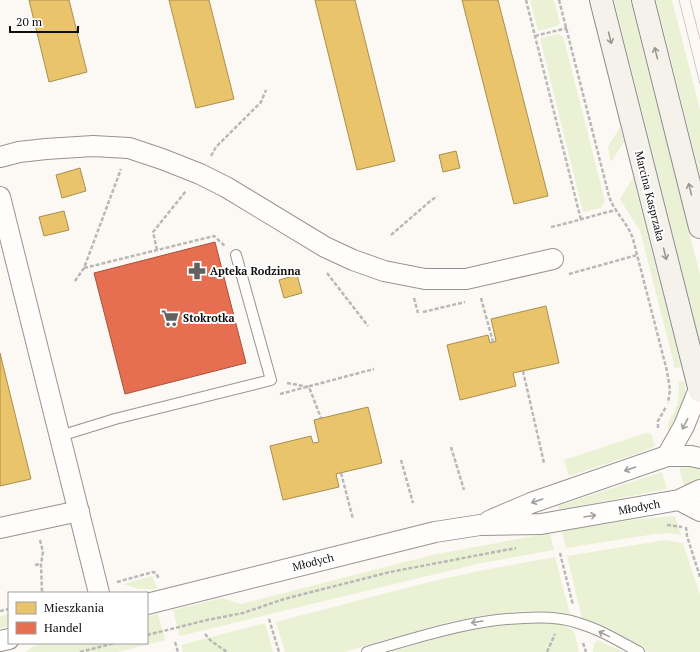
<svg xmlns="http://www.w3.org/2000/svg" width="700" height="652" viewBox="0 0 700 652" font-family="'PT Serif',serif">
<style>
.green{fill:#eaf1d4}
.homes{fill:#e9c46a;stroke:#a88e4f}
.shops{fill:#e76f51;stroke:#a6523d}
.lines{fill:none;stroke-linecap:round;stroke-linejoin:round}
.lane-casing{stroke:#969492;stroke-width:12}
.street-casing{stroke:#969492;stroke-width:22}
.secondary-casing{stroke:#8c8b89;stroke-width:24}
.path{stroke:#b9b8b8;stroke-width:2.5;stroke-dasharray:4 2;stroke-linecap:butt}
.lane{stroke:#fffefd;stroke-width:10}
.street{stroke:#fffefd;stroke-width:20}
.secondary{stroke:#f5f2eb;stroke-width:22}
.tram{stroke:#d8c5c9;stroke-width:1}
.oneway{stroke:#999793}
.oneway2{stroke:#9f9e9e}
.labels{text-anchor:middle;stroke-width:4;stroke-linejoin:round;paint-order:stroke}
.street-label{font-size:11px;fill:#0f0f0f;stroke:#fff}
.poi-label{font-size:11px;font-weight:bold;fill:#0f0f0f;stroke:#fff;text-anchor:start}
</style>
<rect width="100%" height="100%" fill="#fcf9f4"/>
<!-- green -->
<path class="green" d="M530 0H554L560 24 557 26 538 31Z
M614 0H630L700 275V341Z
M656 0H672L700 110V175Z
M558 34 563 36 605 201 601 208 583 212 540 38Z
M620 127 624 142 611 162 608 147Z
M633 178 681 367 675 368 640 231 620 199Z
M684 381C689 401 678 417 669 433 665 423 671 419 675 410 679 401 680 392 678 382Z
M646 433 651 434 655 446 639 453 569 476 564 460Z
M700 465V483L684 486 679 468Z
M662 472 667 489 559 510 558 506Z
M675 516 681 535 670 533 655 534 566 548 562 531 640 519Z
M550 533 554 550 477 564 180 636 173 610 222 598 241 604 432 555Z
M666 540 683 543 700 595V652H648L630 641 582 619 567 556Z
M555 557 570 614 554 612 529 611 479 616 449 622 344 652H285L276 622 429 582 479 571Z
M153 576 157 589H138L123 584Z
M9 614V626L0 628V616Z
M158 614 165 640 118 652H26L31 648 42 643H147V616Z
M265 623 273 652H183L181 645Z
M524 623C536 623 565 621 573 631 577 636 577 646 579 652H390L459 632 491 627Z
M598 640 624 652H593L594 644Z"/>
<!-- homes -->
<path class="homes" d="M29 0H69L87 72 49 82Z
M169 0H209L234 99 196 108Z
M315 0H355L395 161 357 170Z
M462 0H498L548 196 514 204Z
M456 151 460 168 443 172 439 155Z
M80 168 86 191 62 198 56 175Z
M64 211 69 230 44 236 39 217Z
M297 275 302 293 284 298 279 280Z
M546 306 559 363 513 373 516 386 460 400 447 345 488 335 490 343 496 341 491 319Z
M0 353 31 479 0 486Z
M368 407 382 463 336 474 339 487 283 500 270 446 311 436 313 443 319 442 314 420Z"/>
<!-- shops -->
<path class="shops" d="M215 242 246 363 125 394 94 273Z"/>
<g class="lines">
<!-- lane casing -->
<g class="lane-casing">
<path id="lane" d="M60 436 115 419 271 380 236 255
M367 652C419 637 469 620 524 618 542 617 561 617 578 623 599 629 619 641 639 652"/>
</g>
<!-- street casing -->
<g class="street-casing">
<path id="street" d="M0 157 19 152 46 149 93 146 129 148 162 159 200 174 226 187 325 247 353 260 384 271 425 279H466L553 259
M0 197 99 593
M667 456 684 426 699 389
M679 500 700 511
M489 521 531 503 667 456H691L700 458
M0 528 79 511
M147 604 435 532 480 525 541 524 679 500 700 490
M0 641 9 639"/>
</g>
<!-- secondary casing -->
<g class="secondary-casing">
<path id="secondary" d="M601 0 700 391
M643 0 700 227"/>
</g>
<!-- path -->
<path class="path" d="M526 0 581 220
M559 0 609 196C614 212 628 223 633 239L667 371 670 390 668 403
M535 36 567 28
M211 156 216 147 261 102 266 90
M551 227C574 222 594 215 616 210
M391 235 428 203 437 196
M157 250 153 232 186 191
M84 268 214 236 225 246
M327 273 368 326
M569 274 637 255
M75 281 84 268 121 169
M414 298 418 313
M481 298 493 342
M423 312 465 302
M523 371 544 463
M287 383 309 387 321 418
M280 394 374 369
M658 428V421L666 407
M451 447 464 490
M401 460 413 503
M341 473 353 519
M667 525 682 527
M686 527 687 536 700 577
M40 540 43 552 41 564 42 593
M560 553 573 605
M35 565 41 564
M117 582 153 572 156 573 159 579
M0 611 9 609
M269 619 279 652
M205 634 211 641 227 652
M147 635 207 620 243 613 284 599 390 572 516 548
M175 642 178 652
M583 643 586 652
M80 652 115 643
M547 652 555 634"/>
<!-- lane -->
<use href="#lane" class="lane"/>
<!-- street -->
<use href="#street" class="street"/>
<!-- secondary -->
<use href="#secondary" class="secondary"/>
<!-- tram -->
<path class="tram" d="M679 0 700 84
M690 0 700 39"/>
</g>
<!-- one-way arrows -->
<defs><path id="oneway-shaft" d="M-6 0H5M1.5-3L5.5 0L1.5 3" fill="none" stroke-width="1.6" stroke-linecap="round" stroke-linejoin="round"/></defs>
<g class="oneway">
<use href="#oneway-shaft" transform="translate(610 38) rotate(76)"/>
<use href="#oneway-shaft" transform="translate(656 53) rotate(-104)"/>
<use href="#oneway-shaft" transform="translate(690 189) rotate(-104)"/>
<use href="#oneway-shaft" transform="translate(665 254) rotate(76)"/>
</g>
<g class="oneway2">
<use href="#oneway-shaft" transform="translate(685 424) rotate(117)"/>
<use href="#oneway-shaft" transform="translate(630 469) rotate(161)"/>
<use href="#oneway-shaft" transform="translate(537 501) rotate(161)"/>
<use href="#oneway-shaft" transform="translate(590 516) rotate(-9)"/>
<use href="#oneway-shaft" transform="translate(477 622) rotate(171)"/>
<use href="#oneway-shaft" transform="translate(604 634) rotate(-154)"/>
</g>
<!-- icons -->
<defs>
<g id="pharmacy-bare" transform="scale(1.38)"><path d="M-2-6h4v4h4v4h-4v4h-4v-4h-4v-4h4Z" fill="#62615f" stroke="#fff" stroke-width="2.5" paint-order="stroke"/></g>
<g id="supermarket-bare" transform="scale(1.38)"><path d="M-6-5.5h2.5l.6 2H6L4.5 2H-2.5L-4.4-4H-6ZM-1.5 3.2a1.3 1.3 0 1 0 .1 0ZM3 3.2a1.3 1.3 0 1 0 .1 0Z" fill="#62615f" stroke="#fff" stroke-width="2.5" paint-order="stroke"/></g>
</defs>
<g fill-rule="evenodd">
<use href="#pharmacy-bare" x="197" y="271"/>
<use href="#supermarket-bare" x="170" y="318"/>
</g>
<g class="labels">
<!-- street labels -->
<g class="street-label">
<text transform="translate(650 196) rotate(76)" y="4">Marcina Kasprzaka</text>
<text transform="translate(639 507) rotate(-10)" y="4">Młodych</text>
<text transform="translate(313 562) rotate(-14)" y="4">Młodych</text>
</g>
<!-- poi labels -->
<g class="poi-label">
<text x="210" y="275">Apteka Rodzinna</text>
<text x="183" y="322">Stokrotka</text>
</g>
</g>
<!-- legend -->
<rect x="8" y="592" width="140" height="52" fill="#ffffff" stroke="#9f9f9f"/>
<rect x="16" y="602" width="20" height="12" fill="#e9c46a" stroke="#9f9f9f"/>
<text x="44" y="612" font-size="12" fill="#0f0f0f">Mieszkania</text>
<rect x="16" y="622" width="20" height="12" fill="#e76f51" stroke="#9f9f9f"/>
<text x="44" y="632" font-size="12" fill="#0f0f0f">Handel</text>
<!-- scale -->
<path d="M10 26v6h68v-6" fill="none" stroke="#0f0f0f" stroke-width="2"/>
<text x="16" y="26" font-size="12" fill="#0f0f0f" stroke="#ffffff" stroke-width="3" paint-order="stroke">20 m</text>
</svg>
